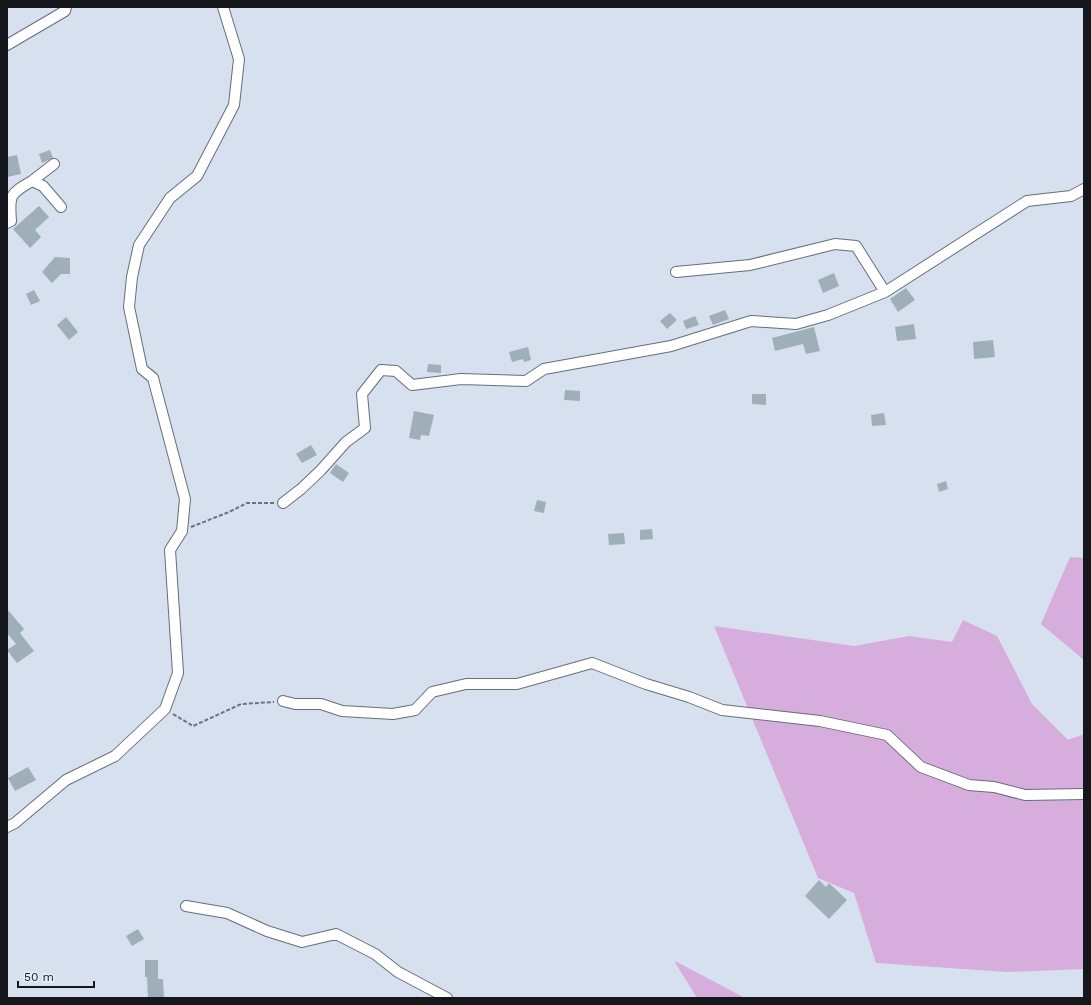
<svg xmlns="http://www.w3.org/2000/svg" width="1091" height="1005" viewBox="0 0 1091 1005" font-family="'Work Sans',sans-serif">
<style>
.green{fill:#d6addc}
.building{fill:#9eafb7}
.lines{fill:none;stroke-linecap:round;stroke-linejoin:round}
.minor-casing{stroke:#666e7b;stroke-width:12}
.path{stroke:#6d737c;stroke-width:2;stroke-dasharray:4 2;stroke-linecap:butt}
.minor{stroke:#fff;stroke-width:10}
</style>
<rect width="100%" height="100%" fill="#d7e0ee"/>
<!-- green -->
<path class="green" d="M1070 557 1084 558V660L1041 624Z
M963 620 997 636 1032 704 1068 740 1084 734V969L1007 972 876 963 854 893 818 878 714 626 854 646 909 636 952 642Z
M675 961 745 998H697L676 964Z"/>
<!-- building -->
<path class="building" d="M50 150 53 158 42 163 39 154Z
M17 155 21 174 7 177V157Z
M39 206 49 217 35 230 41 237 30 248 13 229Z
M55 257 70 258V274H61L52 283 42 272Z
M834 273 839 286 823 293 818 280Z
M906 288 915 300 898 312 890 299Z
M34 290 40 301 31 305 26 294Z
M725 310 729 319 713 325 709 316Z
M670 313 677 320 667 329 660 321Z
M695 316 699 325 686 329 683 321Z
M66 317 78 332 69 340 57 325Z
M914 324 916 339 897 341 895 327Z
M814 327 820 351 806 354 803 344 775 351 772 338Z
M993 340 995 357 974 359 973 342Z
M528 347 531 360 524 362 523 359 512 362 509 352Z
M428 364 441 365V373L427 372Z
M565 390 580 391V401L564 400Z
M752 394H766V405L752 404Z
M414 411 434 415 429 436 421 435 420 440 409 438Z
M884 413 886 425 872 426 871 415Z
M311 445 317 455 302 463 296 454Z
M336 464 349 473 343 482 330 473Z
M946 481 948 489 939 492 937 484Z
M537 500 546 502 544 513 534 511Z
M652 529 653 539 640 540V530Z
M624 533 625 544 609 545 608 534Z
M7 609 24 629 20 633 34 651 17 663 7 650 16 644 7 633Z
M28 767 36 780 15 791 8 778Z
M819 880 826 887 829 883 847 900 829 919 805 896Z
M138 929 144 939 132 946 126 936Z
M145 960H158V979H163L164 998H148L147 977H145Z"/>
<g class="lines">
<!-- minor casing -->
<g class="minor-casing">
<path id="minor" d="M7 45 65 11 66 7
M32 181 54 164
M7 223 11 221C9 196 9 194 32 181L43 186 61 207
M676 272 750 265 835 244 856 246 885 292
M283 503 301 489 321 470 346 442 365 428 362 394 381 370 396 371 412 385 461 379 526 381 544 369 671 346 751 321 796 324 828 315 885 292 1027 201 1071 196 1084 189
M283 701 295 704H321L342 711 393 714 415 710 432 692 466 684H517L592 663 646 684 689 697 722 710 820 721 887 735 921 767 969 785 994 787 1025 795 1084 794
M7 827 15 823 66 780 115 756 165 709 178 673 170 550 182 531 185 499 153 378 142 369 129 307 132 277 139 245 170 198 197 176 234 105 239 59 223 7
M186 906 227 913 267 931 302 942 336 934 375 954 398 972 447 998"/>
</g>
<!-- path -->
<path class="path" d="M191 527 229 512 247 503H274
M173 714 193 726 241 704 274 702"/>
<!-- minor -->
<use href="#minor" class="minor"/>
</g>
<!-- border -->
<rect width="1091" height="1005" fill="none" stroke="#14171b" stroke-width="16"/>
<!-- scale -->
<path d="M18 981v6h76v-6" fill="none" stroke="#14171b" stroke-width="2"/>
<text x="24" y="981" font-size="12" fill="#14171b" stroke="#e4edfb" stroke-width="3" paint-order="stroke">50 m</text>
</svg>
